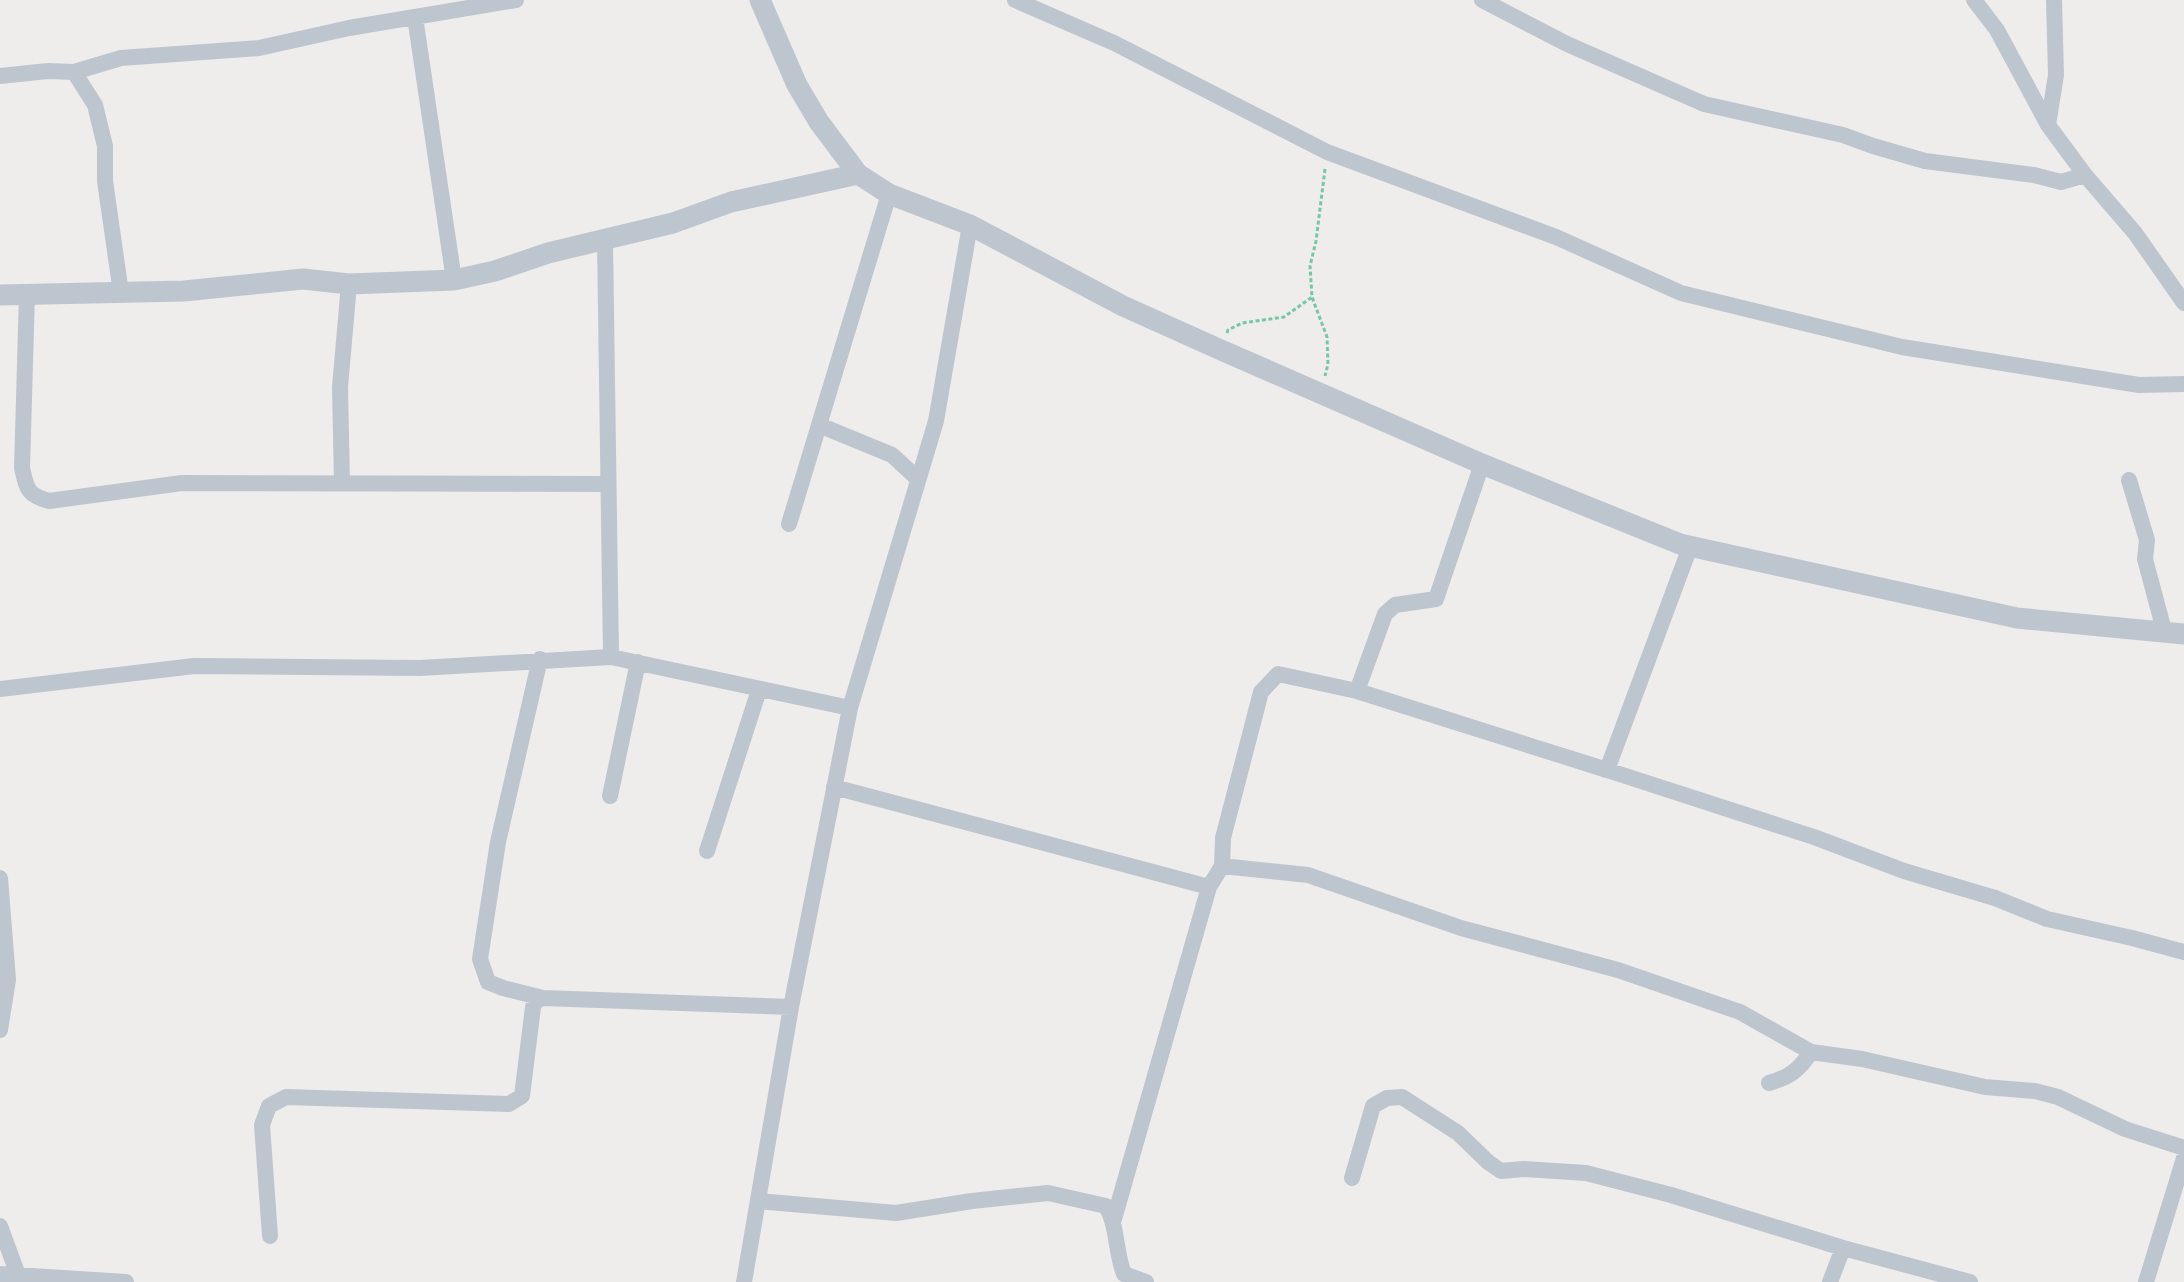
<svg xmlns="http://www.w3.org/2000/svg" width="2184" height="1282" viewBox="0 0 2184 1282" font-family="Poppins,sans-serif">
<style>
.lines{fill:none;stroke-linecap:round;stroke-linejoin:round}
.path{stroke:#75c8a4;stroke-width:3;stroke-dasharray:4 2.5;stroke-linecap:butt}
.minor{stroke:#bdc6ce;stroke-width:16}
.tertiary{stroke:#bdc6ce;stroke-width:21}
</style>
<rect width="100%" height="100%" fill="#efecec"/>
<g class="lines">
<!-- path -->
<path class="path" d="M1325 169 1316 241 1310 266 1312 297 1327 337 1328 364 1325 376
M1227 333 1228 330 1242 323 1284 317 1312 297"/>
<!-- minor -->
<path class="minor" d="M1015 0 1114 43 1327 152 1556 237 1681 293 1902 347 2139 385 2184 384
M1482 0 1567 44 1704 104 1843 135 1873 146 1925 161 2034 175 2061 182 2085 175
M1974 0 1997 30 2048 125 2085 175 2135 233 2184 303
M415 17 454 280
M74 72 121 58 259 48 349 28 516 0
M0 76 48 71 74 72 95 105 105 146V181L121 293
M2048 125 2056 75 2054 0
M605 240 611 657
M27 294 22 468C27 489 27 495 49 501L182 483 608 484
M819 425 892 455 917 478
M2129 480 2147 540 2145 559 2165 634
M342 483 340 387 349 284
M789 524 889 194
M1690 547 1607 770 1814 837 1904 871 1995 898 2047 919 2132 938 2184 952
M540 659 498 842 480 959 488 982 503 988 543 998
M0 689 194 666 420 668 611 657 850 708
M1357 691 1385 614 1395 605 1436 599 1482 464
M834 787 1209 887 1222 866 1223 838 1261 692 1278 674 1357 691 1607 770
M610 796 638 662
M707 851 759 690
M1222 866 1308 875 1461 928 1618 970 1740 1012 1811 1052 1862 1059 1985 1087 2035 1091 2058 1097 2125 1129 2184 1148
M0 878 8 980 0 1030
M1769 1083C1790 1077 1799 1070 1811 1052
M1352 1178 1373 1106 1387 1098 1402 1097 1458 1133 1488 1162 1501 1171 1523 1169 1586 1173 1671 1195 1843 1248 1970 1282
M758 1201 896 1213 972 1201 1048 1193 1106 1206C1118 1227 1115 1251 1124 1274L1146 1282
M1114 1219 1209 887
M0 1226 18 1275
M270 1236 262 1125 269 1106 286 1097 509 1104 522 1096 533 1007 536 1001 543 998 791 1007
M0 1274 126 1282
M744 1282 791 1007 850 708 936 421 970 225
M1830 1282 1843 1248
M2146 1282 2184 1158"/>
<!-- tertiary -->
<path class="tertiary" d="M760 0 797 85 819 122 858 174 889 194 970 225 1123 306 1221 350 1482 464 1680 544 2017 618 2184 634
M0 295 184 291 303 279 349 284 454 280 495 271 548 253 673 223 731 202 858 174"/>
</g>
</svg>
